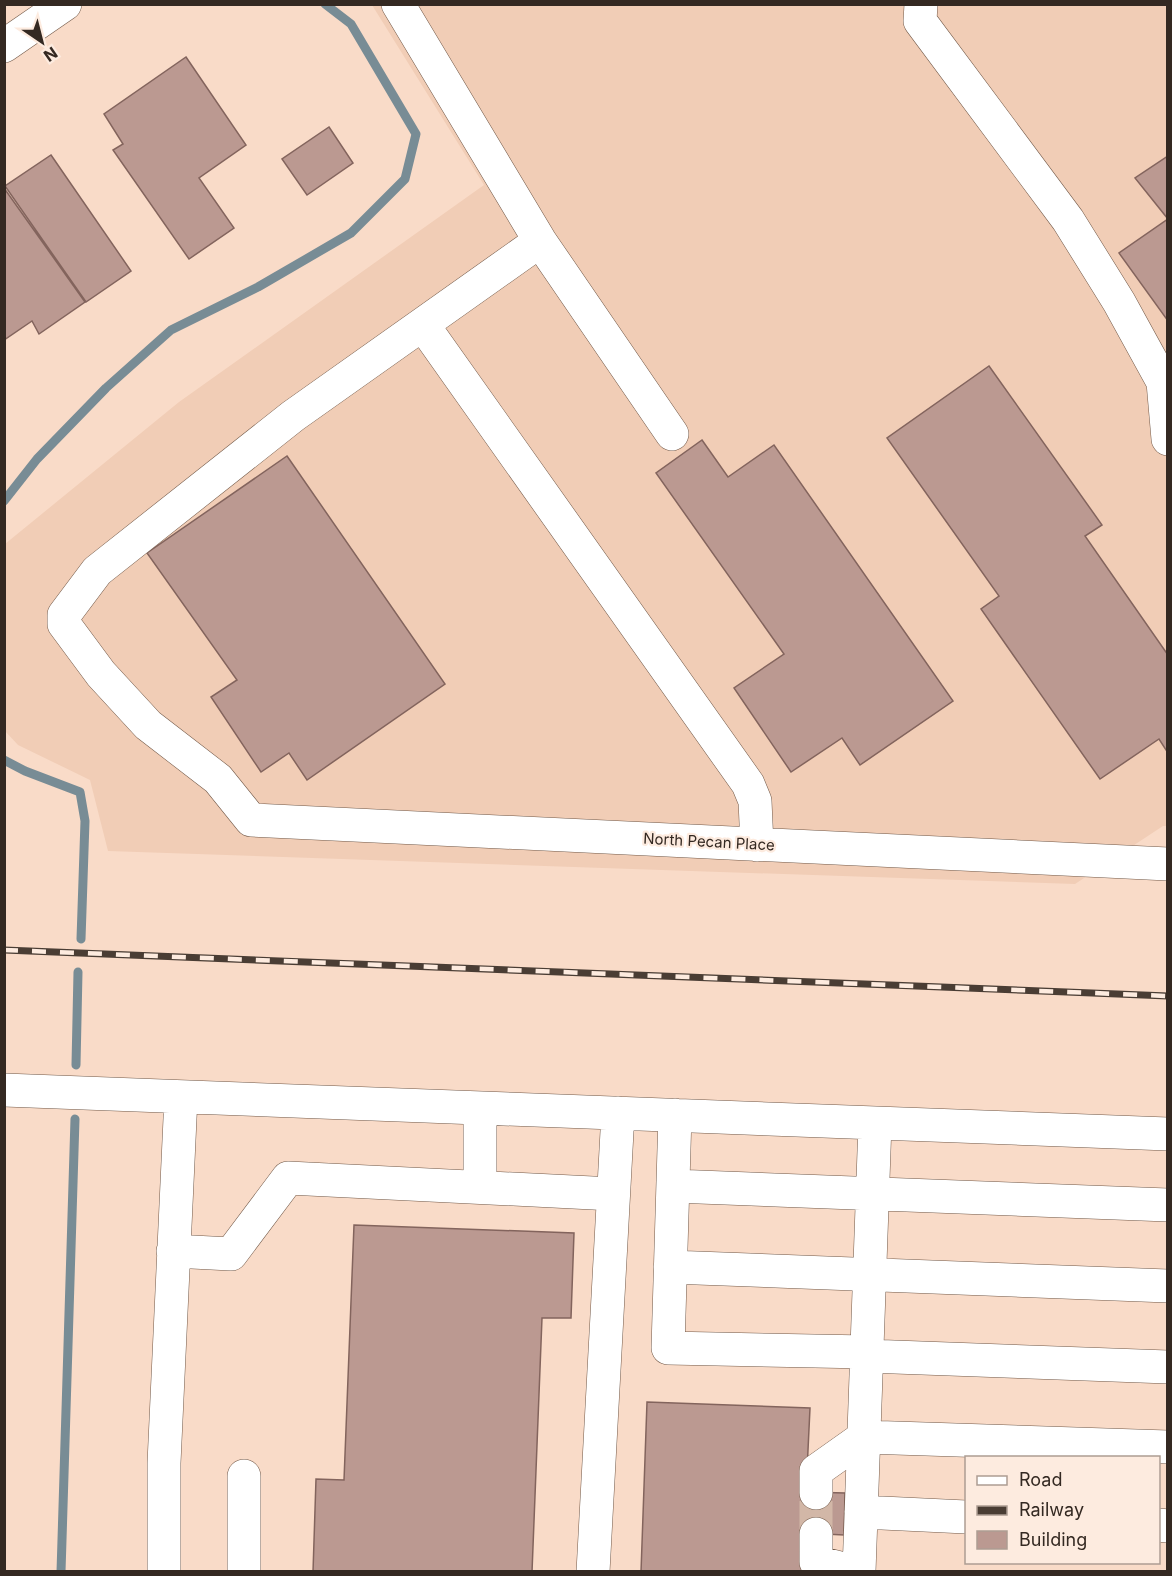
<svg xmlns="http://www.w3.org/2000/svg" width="1172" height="1576" viewBox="0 0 1172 1576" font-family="Inter,sans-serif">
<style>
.built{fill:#f1cdb6}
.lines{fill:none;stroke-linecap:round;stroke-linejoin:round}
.stream{stroke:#788c95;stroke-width:9}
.building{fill:#bb9991;stroke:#83645d;stroke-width:1.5}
.minor-tunnel{stroke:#d2b7a7;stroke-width:33;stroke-dasharray:33 16;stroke-linecap:butt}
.minor-casing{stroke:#725948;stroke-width:34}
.minor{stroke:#fff;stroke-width:33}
.rail-casing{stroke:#4a3d34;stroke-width:7}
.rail{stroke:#fdebdf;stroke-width:4.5;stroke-dasharray:14;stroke-linecap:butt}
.labels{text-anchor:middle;stroke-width:4.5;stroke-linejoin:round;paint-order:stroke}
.street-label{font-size:15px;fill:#342922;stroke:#fdebdf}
</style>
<rect width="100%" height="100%" fill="#f9dbc8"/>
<!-- built -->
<path class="built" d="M372 5H1167V826H1163L1075 884 108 851 90 780 18 745 5 731V544L179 402 484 185Z"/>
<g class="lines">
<!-- stream -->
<path class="stream" d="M4 501 37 459 106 388 171 330 258 287 351 233 405 179 416 134 351 24 325 4
M4 760 25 771 80 792 85 821 81 939
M76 1065 78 972
M61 1572 75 1119"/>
</g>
<!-- building -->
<path class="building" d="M186 57 246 145 199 178 234 228 189 259 113 150 123 144 104 114Z
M329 127 353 163 307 195 282 159Z
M51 155 131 271 86 302 5 186Z
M1168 156V219L1135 178Z
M4 188 85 302 39 334 32 321 4 340Z
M1168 219V321L1119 253Z
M989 366 1102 525 1085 536 1168 655V753L1159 739 1100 779 981 609 999 596 887 438Z
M702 440 728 477 774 445 953 701 860 765 842 738 791 772 734 688 784 654 656 473Z
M287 456 445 684 307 780 289 753 261 772 211 697 237 680 147 553Z
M354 1225 574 1233 571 1318H542L532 1572H313L316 1479 344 1480Z
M647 1402 810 1408 806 1492 845 1493 844 1535 804 1533 803 1572H641Z"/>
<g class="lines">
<!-- minor-tunnel -->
<path class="minor-tunnel" d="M816 1534V1493"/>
<!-- minor casing -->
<g class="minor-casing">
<path id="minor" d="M398 4 540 241 672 434
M921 4 920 21 1068 220 1119 302 1163 382 1168 439
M4 46 65 4
M540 241 293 416 97 571 64 615V624L101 674 148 725 218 779 251 820 1168 864
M423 325 748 784 755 801 757 845
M4 1090 1168 1134
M480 1108V1187
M675 1115 668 1348 867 1352
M673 1186 1168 1205
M173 1251 231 1254 288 1178 613 1194
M670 1267 1168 1286
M867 1356 1168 1367
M244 1476V1572
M816 1493V1471L864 1437 1168 1447
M861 1512 966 1517
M1158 1525 1168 1526
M816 1534V1562L856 1572
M164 1572V1463L181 1097
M593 1572 618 1113
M859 1572 875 1123"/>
</g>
<!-- minor -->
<use href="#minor" class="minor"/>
<!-- rail casing -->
<g class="rail-casing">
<path id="rail" d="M4 950 1168 996"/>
</g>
<!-- rail -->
<use href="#rail" class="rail"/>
</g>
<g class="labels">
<!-- street labels -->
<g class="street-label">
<text transform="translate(709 842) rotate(3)" y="5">North Pecan Place</text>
</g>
</g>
<!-- border -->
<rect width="1172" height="1576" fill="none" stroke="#342922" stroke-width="12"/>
<!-- legend -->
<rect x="965" y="1456" width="195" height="108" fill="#fdebdf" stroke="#ad9d93" stroke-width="1.5"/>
<rect x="977" y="1476" width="30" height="9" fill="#ffffff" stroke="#ad9d93" stroke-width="1.5"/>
<text x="1019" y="1486" font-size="18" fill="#342922">Road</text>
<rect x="977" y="1506" width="30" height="9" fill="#4a3d34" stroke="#ad9d93" stroke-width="1.5"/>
<text x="1019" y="1516" font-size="18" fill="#342922">Railway</text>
<rect x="977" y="1531" width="30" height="18" fill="#bb9991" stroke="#ad9d93" stroke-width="1.5"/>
<text x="1019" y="1546" font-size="18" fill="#342922">Building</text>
<!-- north arrow -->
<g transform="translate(42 42) rotate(145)" stroke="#fdebdf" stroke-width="4.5" paint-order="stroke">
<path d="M0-4.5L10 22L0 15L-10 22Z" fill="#342922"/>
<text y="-9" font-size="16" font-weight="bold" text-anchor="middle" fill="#342922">N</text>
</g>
</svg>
